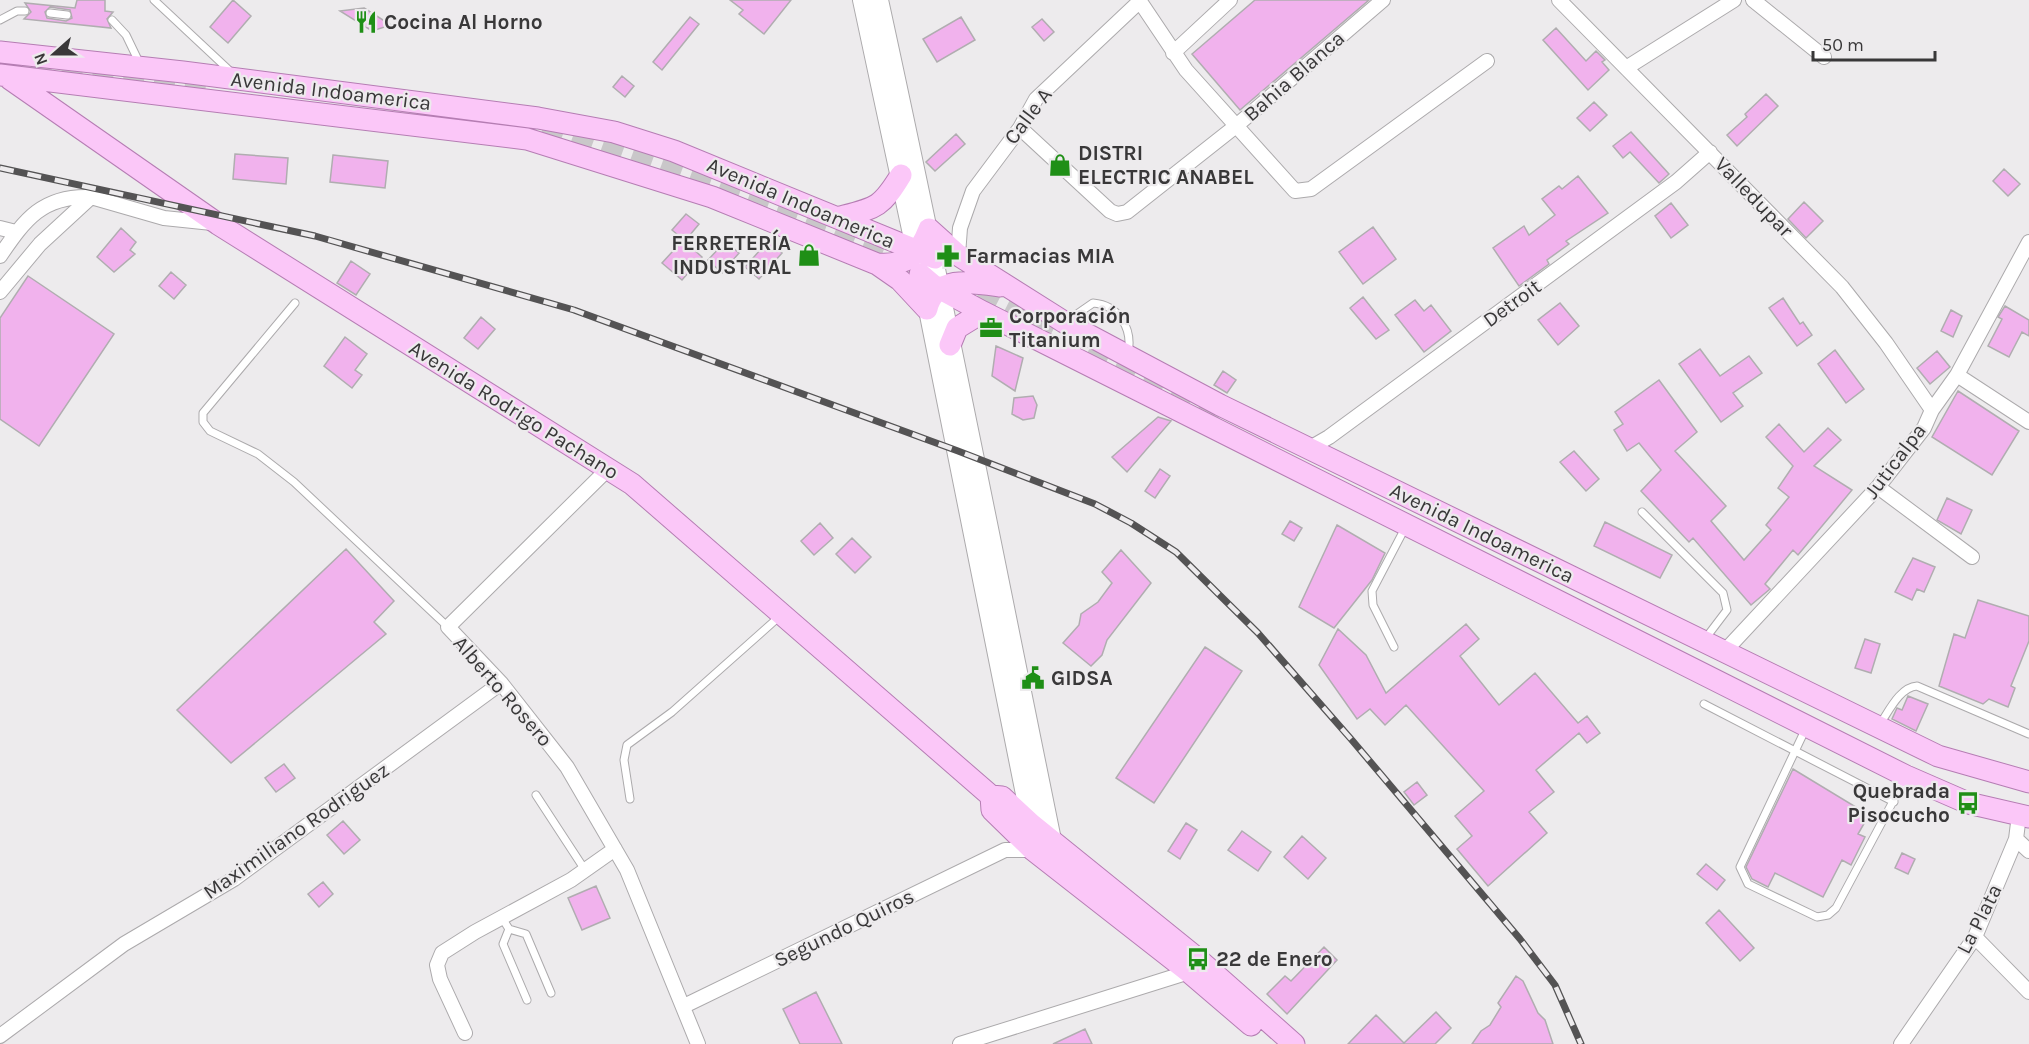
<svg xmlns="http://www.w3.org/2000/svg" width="2029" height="1044" viewBox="0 0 2029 1044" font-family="Karla,sans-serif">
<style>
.building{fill:#f1b2ed;stroke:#b0adb0;stroke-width:1.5;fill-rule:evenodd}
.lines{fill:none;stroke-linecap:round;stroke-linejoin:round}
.primary-tunnel{stroke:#c9c7c9;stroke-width:21;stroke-dasharray:21 10;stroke-linecap:butt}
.lane-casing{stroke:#acaaac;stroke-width:9}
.street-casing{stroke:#acaaac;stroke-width:16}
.secondary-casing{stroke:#acaaac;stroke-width:20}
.primary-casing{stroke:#b57db3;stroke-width:23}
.lane{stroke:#fff;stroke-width:7}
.street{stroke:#fff;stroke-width:14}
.secondary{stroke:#fff;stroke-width:18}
.primary{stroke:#fbc7f8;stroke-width:21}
.rail-casing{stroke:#545354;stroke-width:7}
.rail{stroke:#edebed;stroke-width:4.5;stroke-dasharray:14;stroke-linecap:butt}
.labels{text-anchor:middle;stroke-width:4.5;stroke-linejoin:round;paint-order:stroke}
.poi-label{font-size:21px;font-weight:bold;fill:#393839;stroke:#edebed;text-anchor:start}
.street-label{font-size:21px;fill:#393839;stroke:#edebed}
</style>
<rect width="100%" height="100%" fill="#edebed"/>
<!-- building -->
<path class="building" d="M77 0H105V11L113 12 107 19 111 28 24 19 31 12 25 3 75 8ZM50 7 70 10 72 18 66 21 47 18 45 12Z
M233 0 251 16 228 43 210 27Z
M730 0H791L764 34 739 14 743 10Z
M1255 0H1369L1240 110 1192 54Z
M364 8 391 25 372 31 340 11Z
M690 17 699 24 662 70 653 62Z
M961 17 975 40 937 62 923 39Z
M1042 19 1054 32 1044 41 1032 27Z
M1556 28 1586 61 1596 51 1605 60 1602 62 1609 70 1588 90 1543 40Z
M622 76 634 86 625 97 613 87Z
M1766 94 1778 106 1737 146 1727 135 1747 117 1745 114Z
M1594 102 1607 115 1590 131 1577 118Z
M1631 132 1669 174 1659 183 1630 152 1623 158 1613 146Z
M956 134 965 144 935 171 926 162Z
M235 154 288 158 286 184 233 179Z
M333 155 388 161 385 188 330 182Z
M2004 169 2020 184 2008 196 1993 181Z
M1578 176 1608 213 1566 241 1569 244 1547 260 1549 264 1519 286 1493 248 1524 226 1529 235 1555 215 1542 199 1559 186 1562 189Z
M1804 202 1823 221 1806 238 1788 219Z
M1671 203 1688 225 1671 238 1655 216Z
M686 214 699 224 685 241 672 230Z
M1373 227 1396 259 1363 284 1339 252Z
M121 228 136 242 130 250 135 254 114 272 97 257Z
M683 240 702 257 682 280 662 263Z
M769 240 782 253 759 279 745 267Z
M730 245 739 253 722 273 708 260 720 247 725 251Z
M351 261 370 274 356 295 337 283Z
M171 272 186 285 174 299 159 286Z
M28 276 114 334 39 446 0 419V318Z
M1363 297 1389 330 1376 339 1350 308Z
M1783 298 1800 324 1803 322 1812 335 1797 346 1769 308Z
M1415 300 1424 311 1431 305 1451 331 1424 352 1395 315Z
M1560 303 1579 326 1558 345 1538 320Z
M2005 306 2029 320V336L2022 332 2009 357 1988 346 2002 319 1998 317Z
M1951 310 1962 316 1953 337 1941 331Z
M481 317 495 329 478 349 464 338Z
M345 337 367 354 355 370 362 375 352 388 324 366Z
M996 346 1023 358 1015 391 992 376Z
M1700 349 1720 376 1749 356 1762 373 1733 393 1743 406 1721 422 1679 364Z
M1835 350 1864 389 1846 403 1818 364Z
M1937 351 1950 367 1930 384 1917 368Z
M1223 371 1236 380 1227 393 1214 385Z
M1659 380 1697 432 1675 451 1726 506 1711 521 1744 560 1771 530 1766 525 1789 497 1778 488 1793 466 1766 437 1779 424 1804 452 1828 428 1841 440 1814 466 1852 490 1798 555 1793 550 1765 584 1770 589 1751 605 1693 538 1689 542 1641 491 1661 470 1639 443 1627 451 1614 430 1623 424 1615 412Z
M1958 391 2019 431 1992 475 1932 437Z
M1033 396 1037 405 1034 418 1023 420 1012 414 1014 398Z
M1158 417 1171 421 1127 472 1112 457Z
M1574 451 1599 479 1586 491 1560 462Z
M1160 469 1170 476 1155 498 1145 491Z
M1947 498 1972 510 1961 534 1937 520Z
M1290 521 1302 528 1294 541 1282 534Z
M1605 522 1672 555 1660 578 1594 546Z
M820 523 833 538 814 555 801 541Z
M1337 525 1385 553 1372 580 1334 628 1299 607Z
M852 538 871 557 855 573 836 554Z
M346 549 394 601 374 622 386 634 231 763 177 710Z
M1121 550 1151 583 1107 640 1102 655 1091 666 1063 643 1079 625 1081 614 1098 602 1112 583 1102 572Z
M1913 558 1935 567 1924 592 1917 589 1912 600 1895 592Z
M1978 600 2029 616V641L2011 686 2015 688 2008 707 1989 699 1983 704 1939 686 1954 634 1965 638Z
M1466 624 1479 639 1460 656 1499 705 1535 673 1578 723 1587 716 1600 733 1587 743 1579 733 1536 770 1554 792 1529 812 1547 833 1488 886 1457 849 1472 836 1455 816 1484 791 1406 705 1385 725 1370 709 1357 719 1319 665 1338 629 1366 655 1386 693Z
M1865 639 1880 644 1871 673 1855 668Z
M1205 647 1242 671 1154 803 1116 778Z
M1908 696 1928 704 1916 731 1892 719 1897 708 1902 710Z
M284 764 295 778 276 792 265 778Z
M1793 769 1869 815 1858 834 1865 837 1851 865 1842 860 1823 897 1775 873 1768 887 1752 879 1746 867Z
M1417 782 1427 795 1414 805 1404 792Z
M343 821 360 840 344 854 327 835Z
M1186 823 1197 830 1180 859 1168 851Z
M1242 831 1271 852 1258 871 1228 850Z
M1302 836 1326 858 1308 879 1284 857Z
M1902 853 1915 859 1908 874 1895 868Z
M1706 864 1725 880 1717 890 1697 874Z
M323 882 333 894 319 907 308 894Z
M596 886 610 918 582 930 568 898Z
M1719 910 1754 948 1740 961 1706 923Z
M1324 947 1337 960 1287 1014 1267 994 1285 976 1291 981Z
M1516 976 1523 981 1538 1013 1545 1020 1553 1044H1472L1481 1031 1490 1025 1501 1007 1498 1003Z
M816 992 842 1044H800L783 1009Z
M1436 1012 1451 1028 1435 1044H1348L1376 1015 1404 1043Z
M1085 1029 1092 1044H1053Z"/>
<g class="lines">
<!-- primary-tunnel -->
<path class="primary-tunnel" d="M0 64 208 90
M544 125 827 228 917 265
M950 281 1207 412 1220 405"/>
<!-- lane casing -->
<g class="lane-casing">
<path id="lane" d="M154 0 230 71
M50 13 67 15
M0 20 17 11H25
M112 20 126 35 139 62
M295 303 203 413V422L210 431 258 454 294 482 448 627
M1067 321 1093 303C1119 305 1133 329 1128 353
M1642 512 1723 593 1727 610 1705 639
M1394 647 1373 605 1372 591 1405 528
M1704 704 1894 802
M1880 724C1889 711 1900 687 1917 686L2029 734
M1806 728 1740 867 1748 884 1817 917 1828 915 1836 908 1905 779
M536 795 585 870
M630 799 624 760 627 745 672 712 780 616
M502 918 509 929 503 944 527 1000
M509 929 526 934 551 993"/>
</g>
<!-- street casing -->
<g class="street-casing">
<path id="street" d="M1139 0 1186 70 1295 191 1311 189 1487 61
M1559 0 1842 287 1886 343 1932 410
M1753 0 1824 57
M1173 53 1230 0
M1626 68 1734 0
M1020 128 1110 211 1117 214 1127 212 1236 126 1383 0
M0 228 16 232
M958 255 960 228 973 191 1020 128 1036 99 1139 2
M0 256C25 219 43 195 91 197
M0 292 40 244 91 197 164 218 212 223
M1957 375 2029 422
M1310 448 1329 437 1676 182 1710 152
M607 470 448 627 501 683 567 767 627 870 698 1044
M1878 487 1972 557
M1724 652 1878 487 1924 428 1932 410 1957 375 2029 242
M2016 839 2029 851
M1975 937 2029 992
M684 1006 1005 850H1033
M465 1033 440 979 437 965 442 953 475 932 571 880 615 849
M0 1036 124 944 234 879 501 683
M960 1044 1189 972
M1901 1044 1975 937 2016 839 2019 815"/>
</g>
<!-- secondary casing -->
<g class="secondary-casing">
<path id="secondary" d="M862 0 918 262
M879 0C940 279 995 560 1052 840L1045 844
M925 295 1031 824 1026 827"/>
</g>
<!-- primary casing -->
<g class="primary-casing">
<path id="primary" d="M0 52 183 72 538 118 614 132 674 151 935 258
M0 75 527 139 712 197 877 264C906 266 918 257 929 229L958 255 1064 322 1220 405 1938 756 2029 782
M10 79 218 224 632 484 991 796 1002 797 1031 824 1198 959 1294 1044
M840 217C876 208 881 208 901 175
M877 264 900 280 927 309
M920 274 933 285 983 312 1906 776 1968 803 2029 817
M927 309C934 275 973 282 1000 286
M950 345 957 328 983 312
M991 796 992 810 1033 850 1189 972 1251 1025"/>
</g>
<!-- lane -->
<use href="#lane" class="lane"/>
<!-- street -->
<use href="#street" class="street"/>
<!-- secondary -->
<use href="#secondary" class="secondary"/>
<!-- primary -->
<use href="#primary" class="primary"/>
<!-- rail casing -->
<g class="rail-casing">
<path id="rail" d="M0 168 315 236 574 310 958 451 1095 504 1131 523 1176 552 1258 633 1351 739 1520 939 1555 985 1581 1044"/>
</g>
<!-- rail -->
<use href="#rail" class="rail"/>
</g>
<!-- icons -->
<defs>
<g id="restaurant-bare" transform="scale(1.8)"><path d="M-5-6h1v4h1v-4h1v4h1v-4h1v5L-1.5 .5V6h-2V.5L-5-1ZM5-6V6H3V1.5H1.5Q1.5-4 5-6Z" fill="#1f8f16" stroke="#edebed" stroke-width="2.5" paint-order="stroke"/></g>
<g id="shop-bare" transform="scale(1.8)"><path d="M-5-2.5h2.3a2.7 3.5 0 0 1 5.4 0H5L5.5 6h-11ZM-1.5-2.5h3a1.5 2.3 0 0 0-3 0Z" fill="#1f8f16" stroke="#edebed" stroke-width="2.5" paint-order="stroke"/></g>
<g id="pharmacy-bare" transform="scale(1.8)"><path d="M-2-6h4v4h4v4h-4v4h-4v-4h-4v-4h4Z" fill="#1f8f16" stroke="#edebed" stroke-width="2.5" paint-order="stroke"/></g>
<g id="office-bare" transform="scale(1.8)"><path d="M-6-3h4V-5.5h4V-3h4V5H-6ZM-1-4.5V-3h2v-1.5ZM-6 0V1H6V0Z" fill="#1f8f16" stroke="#edebed" stroke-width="2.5" paint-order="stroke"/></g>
<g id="civic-bare" transform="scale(1.8)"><path d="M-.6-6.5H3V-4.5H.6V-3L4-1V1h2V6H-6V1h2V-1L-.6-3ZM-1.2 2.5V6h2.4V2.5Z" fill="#1f8f16" stroke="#edebed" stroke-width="2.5" paint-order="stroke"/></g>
<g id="bus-bare" transform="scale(1.8)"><path d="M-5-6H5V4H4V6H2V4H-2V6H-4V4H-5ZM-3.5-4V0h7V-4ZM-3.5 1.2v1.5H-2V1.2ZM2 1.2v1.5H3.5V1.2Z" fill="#1f8f16" stroke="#edebed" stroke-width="2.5" paint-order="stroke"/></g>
</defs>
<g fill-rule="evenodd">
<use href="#restaurant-bare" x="366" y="22"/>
<use href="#shop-bare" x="1060" y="165"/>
<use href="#shop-bare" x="809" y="255"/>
<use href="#pharmacy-bare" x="948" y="256"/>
<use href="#office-bare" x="991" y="328"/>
<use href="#civic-bare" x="1033" y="678"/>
<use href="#bus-bare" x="1968" y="803"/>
<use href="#bus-bare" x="1198" y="959"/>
</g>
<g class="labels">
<!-- poi labels -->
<g class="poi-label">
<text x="384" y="29">Cocina Al Horno</text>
<text x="1078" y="160">DISTRI<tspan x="1078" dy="24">ELECTRIC ANABEL</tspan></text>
<text x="791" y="250" text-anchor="end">FERRETERÍA<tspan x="791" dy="24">INDUSTRIAL</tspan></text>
<text x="966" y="263">Farmacias MIA</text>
<text x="1009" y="323">Corporación<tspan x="1009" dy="24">Titanium</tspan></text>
<text x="1051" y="685">GIDSA</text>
<text x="1950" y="798" text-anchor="end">Quebrada<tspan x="1950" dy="24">Pisocucho</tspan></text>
<text x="1216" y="966">22 de Enero</text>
</g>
<!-- street labels -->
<g class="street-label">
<text transform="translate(1294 76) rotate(-41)" y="7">Bahia Blanca</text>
<text transform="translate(331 91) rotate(7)" y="7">Avenida Indoamerica</text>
<text transform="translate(1028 116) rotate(-53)" y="7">Calle A</text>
<text transform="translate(1754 197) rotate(46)" y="7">Valledupar</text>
<text transform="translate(801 203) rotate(23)" y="7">Avenida Indoamerica</text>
<text transform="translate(1512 303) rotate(-36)" y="7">Detroit</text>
<text transform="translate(514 410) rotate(32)" y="7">Avenida Rodrigo Pachano</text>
<text transform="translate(1895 461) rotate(-53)" y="7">Juticalpa</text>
<text transform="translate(1482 533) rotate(26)" y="7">Avenida Indoamerica</text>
<text transform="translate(503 691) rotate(49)" y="7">Alberto Rosero</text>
<text transform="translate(296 831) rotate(-35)" y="7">Maximiliano Rodriguez</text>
<text transform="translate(1979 919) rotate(-63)" y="7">La Plata</text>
<text transform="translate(844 928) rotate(-26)" y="7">Segundo Quiros</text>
</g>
</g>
<!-- north arrow -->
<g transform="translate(54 54) rotate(249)" stroke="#edebed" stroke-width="4.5" paint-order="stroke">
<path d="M0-4.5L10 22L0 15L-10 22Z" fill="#393839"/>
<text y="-9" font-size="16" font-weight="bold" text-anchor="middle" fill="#393839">N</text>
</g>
<!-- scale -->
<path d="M1813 51v9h122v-9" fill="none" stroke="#393839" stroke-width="3"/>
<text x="1822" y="51" font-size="18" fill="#393839" stroke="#edebed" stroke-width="4.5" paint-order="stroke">50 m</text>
</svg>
